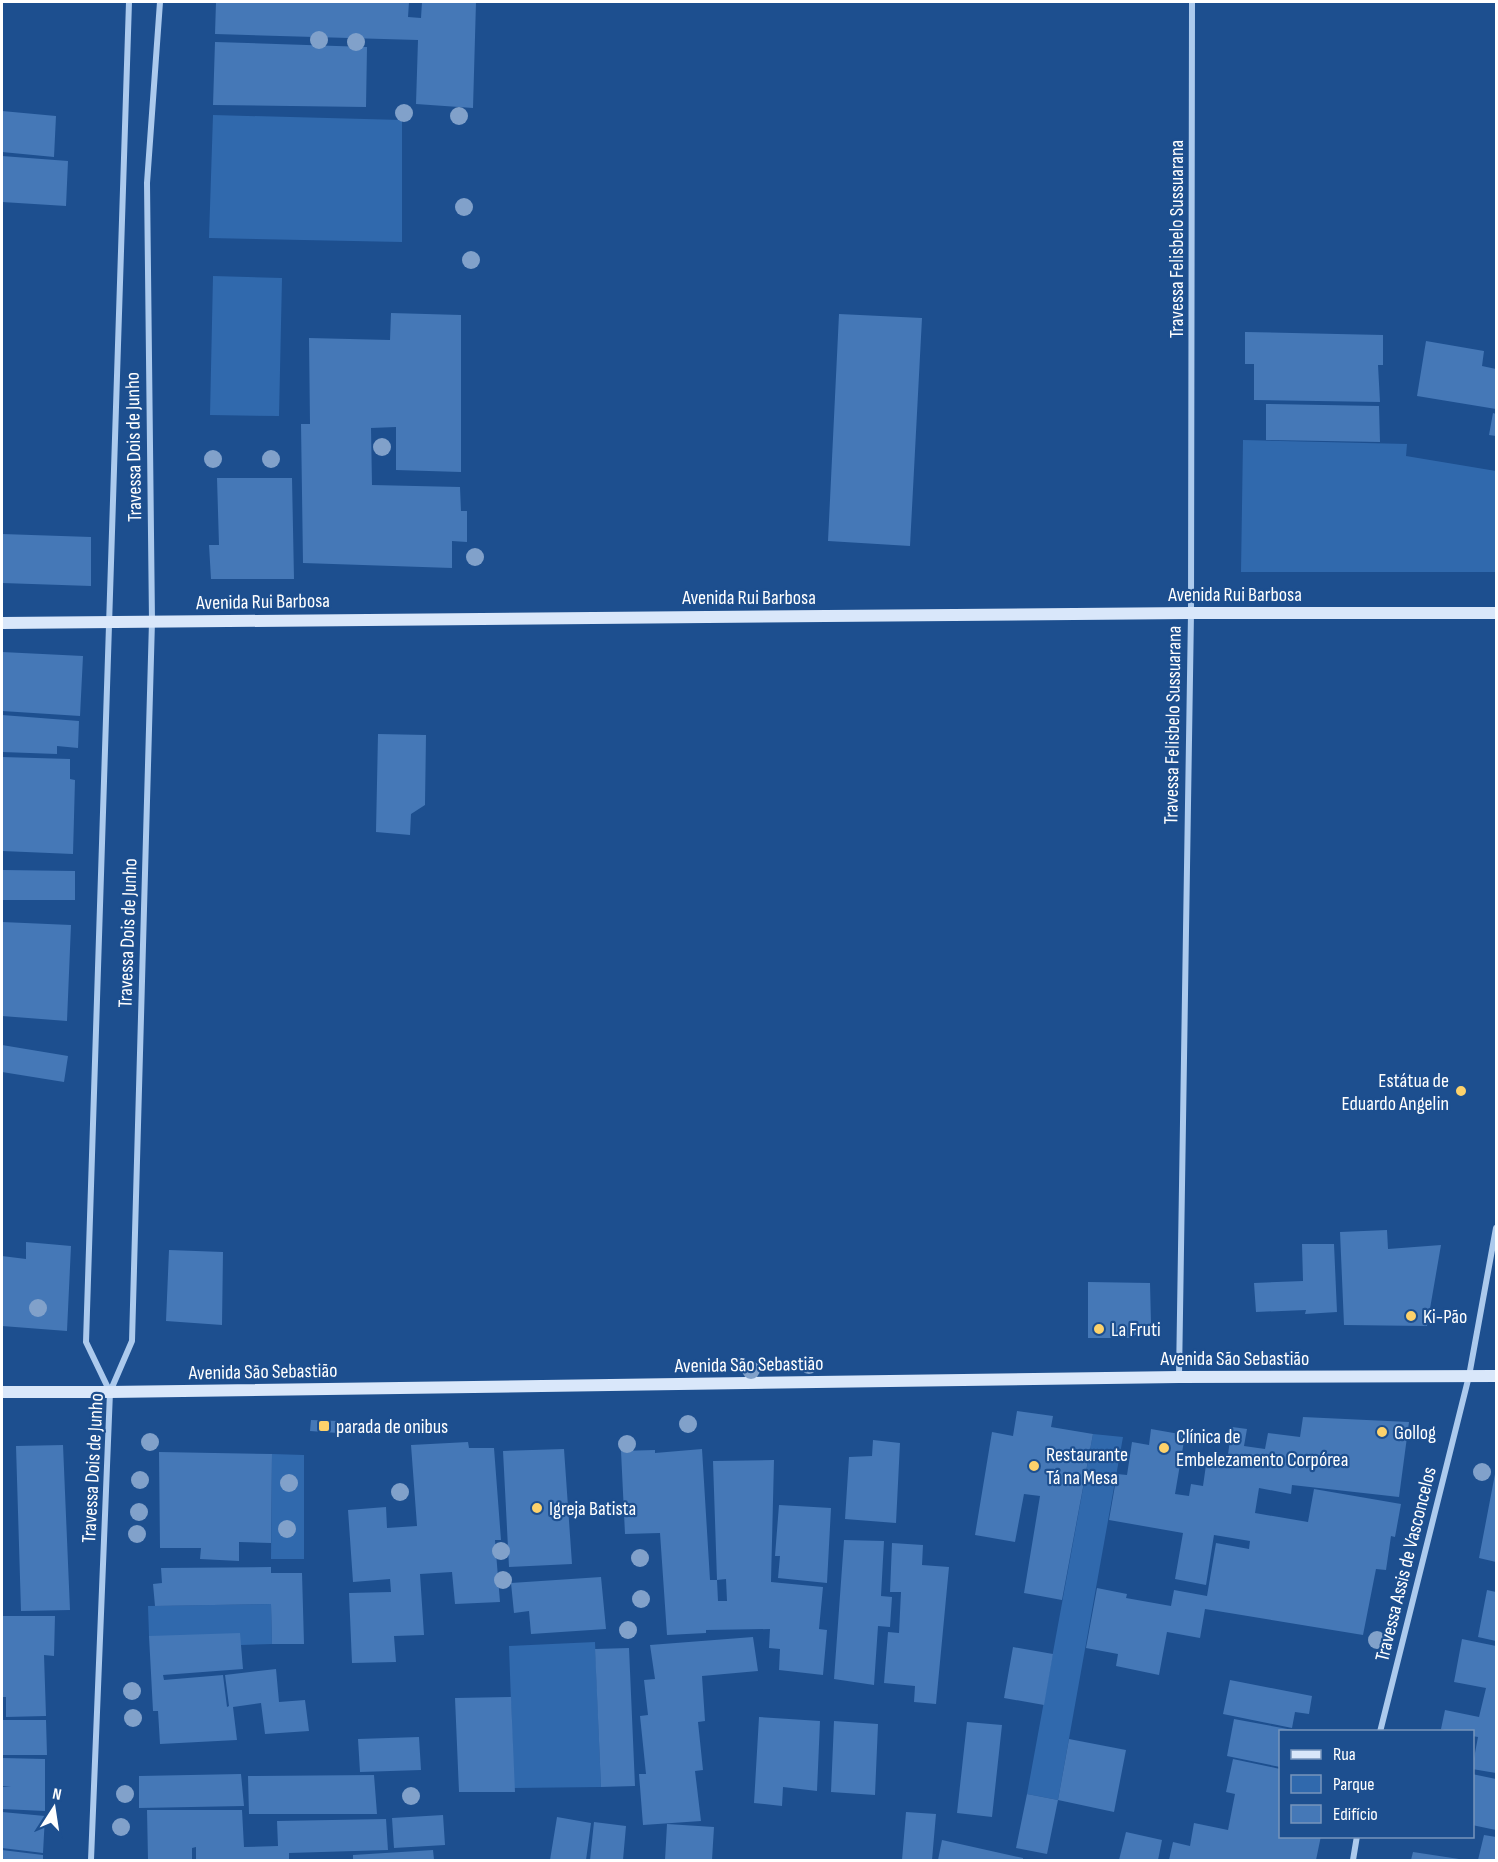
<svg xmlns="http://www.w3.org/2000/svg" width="1498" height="1862" viewBox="0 0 1498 1862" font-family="'Sofia Sans Condensed',sans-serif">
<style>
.green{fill:#3069ad}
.building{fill:#4578b7;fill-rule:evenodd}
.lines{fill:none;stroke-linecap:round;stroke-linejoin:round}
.minor{stroke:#accaed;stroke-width:6}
.secondary{stroke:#d9e7fa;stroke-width:12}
.tree{fill:#81a1ca}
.poi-dot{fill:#fdd26b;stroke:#1d4f8f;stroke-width:2}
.labels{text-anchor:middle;stroke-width:4.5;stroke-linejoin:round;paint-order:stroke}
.street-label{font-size:20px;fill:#fff;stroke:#1d4f8f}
.poi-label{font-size:20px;fill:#fff;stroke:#1d4f8f;text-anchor:start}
</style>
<rect width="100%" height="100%" fill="#1d4f8f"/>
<!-- green -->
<path class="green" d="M213 115 402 120V242L209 238Z
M213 276 282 278 279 416 210 415Z
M1243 440 1407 444 1406 456 1496 471V572H1241Z
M1093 1434 1123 1437 1058 1800 1027 1794Z
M272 1454 304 1455V1559H271Z
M271 1604 272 1644 241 1645 149 1636 148 1606Z
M595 1642 601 1787 514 1788 509 1646Z"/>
<!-- building -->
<path class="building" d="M216 2H409L408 17 421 18 422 2H476L473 108 416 104 418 40 215 34Z
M215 42 367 47 366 107 213 105Z
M2 111 56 116 54 157 2 152Z
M2 156 68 161 66 206 2 202Z
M391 313 461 315V472L396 470V427L371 428 372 485 460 487 461 511H467V542L452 541V568L303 563 301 424H310L309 338 390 340Z
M839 314 922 318 910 546 828 541Z
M1245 332 1383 335V365H1378L1380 402 1254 400V364H1245Z
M1426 341 1484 351 1482 366 1496 369V409L1417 396Z
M1266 404 1379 406 1380 442 1266 440Z
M1493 413 1496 414V436L1489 435Z
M217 478H292L294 579H211L209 545H219Z
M2 534 91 537V586L2 583Z
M2 652 83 656 80 716 2 711Z
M2 715 79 721 78 748 57 746V754L2 752Z
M378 734 426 735 425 805 411 814 410 835 376 832Z
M2 757 70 759V779L75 780 73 854 2 851Z
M2 870 75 871V900H2Z
M2 922 71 925 67 1021 2 1016Z
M2 1045 68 1056 64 1082 2 1072Z
M1387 1230 1388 1249 1441 1245 1427 1326 1344 1325 1340 1232Z
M26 1242 71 1246 67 1331 2 1326V1256L26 1259Z
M1302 1244H1334L1337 1312 1305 1314 1306 1310 1256 1312 1254 1283 1303 1281Z
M169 1250 223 1252 222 1325 166 1321Z
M1088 1282 1150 1283 1151 1323 1141 1333 1128 1338H1088Z
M1017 1411 1053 1416 1051 1427 1093 1434 1062 1600 1024 1593 1040 1496 1024 1494 1015 1542 975 1535 992 1432 1013 1436Z
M1303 1417 1409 1422 1399 1497 1292 1485 1291 1494 1259 1488 1255 1513 1308 1522 1314 1489 1401 1504 1395 1537 1391 1536 1386 1570 1376 1569 1363 1635 1205 1609 1200 1638 1167 1632 1159 1675 1116 1666 1118 1654 1086 1648 1097 1588 1127 1594 1126 1598 1171 1606 1174 1590 1207 1596 1216 1543 1249 1549 1250 1541 1214 1535 1206 1585 1175 1579 1183 1533 1109 1520 1117 1474 1127 1475 1132 1442 1149 1445 1151 1429 1185 1435 1175 1494 1189 1496 1191 1484 1203 1486 1207 1458 1227 1461 1232 1427 1247 1429 1244 1446 1265 1449 1268 1433 1300 1437Z
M311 1420 338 1421V1433L310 1431Z
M873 1440 900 1443 896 1523 845 1519 849 1457 872 1456Z
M468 1442 469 1448H494L501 1540H495L500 1602 455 1604 452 1572 420 1574 424 1635 394 1636 396 1662 352 1663 349 1593 391 1592 390 1579 353 1582 348 1510 386 1507 387 1528 417 1526 411 1445Z
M63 1445 70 1610 21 1611 16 1446Z
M564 1449 572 1564 509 1567 503 1451Z
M702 1449 710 1580H717L713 1461 774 1460 771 1582 823 1587 819 1629 827 1630 823 1675 779 1670 780 1649 769 1648 770 1629 706 1630V1633L667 1635 660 1533 625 1534 621 1451 655 1450V1453ZM726 1579 727 1601H718L717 1580Z
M159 1452 272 1454 271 1543 239 1542V1561L200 1559 201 1548H160Z
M1495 1474 1496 1475V1562L1479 1558Z
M779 1505 831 1508 827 1583 778 1578 780 1556H775Z
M844 1540 884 1541 881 1596 892 1597 890 1627 878 1626 874 1685 834 1679Z
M892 1543 923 1545 922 1565 949 1567 936 1704 914 1702 915 1686 884 1683 888 1632 899 1633 901 1592H890Z
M271 1567V1573H302L304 1644H272L271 1604 155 1606 153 1584 162 1583 161 1568Z
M601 1577 606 1629 531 1634 529 1611 514 1613 511 1583Z
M1487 1590 1496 1592V1641L1478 1637Z
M2 1616H55L54 1656 44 1655 46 1716 6 1717V1697H2Z
M240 1633 243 1669 163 1675 164 1680 223 1675 227 1707 229 1706 225 1675 276 1669 279 1702 305 1700 309 1731 265 1734 261 1703 233 1707 237 1740 160 1744 158 1711H153L149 1636Z
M753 1637 758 1671 702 1676 705 1721 698 1722 703 1770 695 1771 701 1821 643 1825 639 1774H646L640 1716 648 1715 644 1680 655 1679 650 1645Z
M1462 1639 1496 1646V1773L1472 1769 1478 1737 1472 1736V1732H1451L1441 1729 1445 1710 1479 1717 1486 1688 1454 1682Z
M1013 1647 1053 1654 1044 1705 1004 1698Z
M629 1648 635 1786 601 1787 595 1649Z
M1230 1680 1312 1696 1309 1714 1295 1712 1292 1728 1223 1714Z
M511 1697 515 1792H459L455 1698Z
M759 1717 820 1721 817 1791 783 1787 782 1806 754 1803Z
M1234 1719 1293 1730 1280 1732V1767L1227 1756Z
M2 1720H46L47 1755H2Z
M834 1721 878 1724 875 1795 831 1792Z
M967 1722 1002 1725 992 1817 957 1813Z
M419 1737 421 1770 360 1772 358 1739Z
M1069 1739 1126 1750 1114 1812 1058 1800 1047 1854 1016 1848 1027 1794 1058 1800Z
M2 1758 45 1759V1811L2 1809V1787H11L2 1786Z
M1233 1759 1280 1769V1836H1321L1316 1860H1169L1173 1842 1190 1846 1194 1823 1228 1830 1235 1794 1226 1792Z
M241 1774 244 1806 139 1808V1776Z
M1472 1774 1496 1779V1830L1472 1825Z
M374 1775 377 1814H249L248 1776Z
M147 1810H242L244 1847 278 1846 277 1821 386 1819 388 1850 289 1853V1860H196V1847L192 1848V1860H148Z
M2 1812 45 1816 43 1853 2 1848Z
M906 1812 936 1814 932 1860H902Z
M443 1815 445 1845 394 1848 392 1818Z
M557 1817 591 1823 586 1860H550Z
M594 1822 626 1826 623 1860H590Z
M667 1824 714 1827 712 1860H665Z
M1126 1832 1162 1840 1158 1860H1119Z
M1484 1835 1496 1837V1860H1478Z
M942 1840 1023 1858V1860H938Z
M2 1850 43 1855V1860H2Z
M433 1850 434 1860H353V1855Z
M1413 1852 1459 1859V1860H1411Z"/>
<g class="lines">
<!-- minor -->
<path class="minor" d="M1179 1377 1191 613 1192 2
M110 1392 86 1342 129 2
M1380 1732 1469 1376 1496 1228
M91 1860 110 1392 132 1341 152 621 147 183 160 2
M1353 1860 1357 1836"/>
<!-- secondary -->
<path class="secondary" d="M2 623 1191 613H1496
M2 1392H110L1179 1377 1496 1376"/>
</g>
<!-- trees -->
<g class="tree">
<circle cx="319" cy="40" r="9"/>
<circle cx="356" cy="42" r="9"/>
<circle cx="404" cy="113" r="9"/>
<circle cx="459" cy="116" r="9"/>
<circle cx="464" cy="207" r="9"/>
<circle cx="471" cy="260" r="9"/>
<circle cx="382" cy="447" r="9"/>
<circle cx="213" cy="459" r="9"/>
<circle cx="271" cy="459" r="9"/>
<circle cx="475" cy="557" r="9"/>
<circle cx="38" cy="1308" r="9"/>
<circle cx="809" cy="1365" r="9"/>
<circle cx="751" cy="1370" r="9"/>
<circle cx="688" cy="1424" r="9"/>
<circle cx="150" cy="1442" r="9"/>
<circle cx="627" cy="1444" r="9"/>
<circle cx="1482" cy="1472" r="9"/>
<circle cx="140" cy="1480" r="9"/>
<circle cx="289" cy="1483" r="9"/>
<circle cx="400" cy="1492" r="9"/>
<circle cx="139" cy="1512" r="9"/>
<circle cx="287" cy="1529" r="9"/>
<circle cx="137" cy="1534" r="9"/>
<circle cx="501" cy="1551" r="9"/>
<circle cx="640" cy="1558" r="9"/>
<circle cx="503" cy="1580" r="9"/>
<circle cx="641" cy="1599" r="9"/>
<circle cx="628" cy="1630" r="9"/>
<circle cx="1377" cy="1640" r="9"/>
<circle cx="132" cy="1691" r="9"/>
<circle cx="133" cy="1718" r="9"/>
<circle cx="125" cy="1794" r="9"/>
<circle cx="411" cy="1796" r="9"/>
<circle cx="121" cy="1827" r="9"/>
</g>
<!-- markers -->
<g class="poi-dot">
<circle cx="1461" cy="1091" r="6"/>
<circle cx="1411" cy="1316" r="6"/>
<circle cx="1099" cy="1329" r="6"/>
<rect x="318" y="1420" width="12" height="12" rx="3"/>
<circle cx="1382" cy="1432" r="6"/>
<circle cx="1164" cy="1448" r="6"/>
<circle cx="1034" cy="1466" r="6"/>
<circle cx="537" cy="1508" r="6"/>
</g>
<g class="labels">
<!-- street labels -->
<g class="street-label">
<text transform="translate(1176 239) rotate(-90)" y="7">Travessa Felisbelo Sussuarana</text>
<text transform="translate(133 447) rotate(-91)" y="7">Travessa Dois de Junho</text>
<text x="1235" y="601">Avenida Rui Barbosa</text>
<text x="749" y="604">Avenida Rui Barbosa</text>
<text transform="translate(263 601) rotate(-1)" y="7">Avenida Rui Barbosa</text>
<text transform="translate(1172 725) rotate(-89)" y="7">Travessa Felisbelo Sussuarana</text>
<text transform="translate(127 933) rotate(-88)" y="7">Travessa Dois de Junho</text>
<text x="1235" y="1365">Avenida São Sebastião</text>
<text transform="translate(749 1364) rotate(-1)" y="7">Avenida São Sebastião</text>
<text transform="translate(263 1371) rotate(-1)" y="7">Avenida São Sebastião</text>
<text transform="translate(92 1468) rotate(-87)" y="7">Travessa Dois de Junho</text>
<text transform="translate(1405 1564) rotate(-76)" y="7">Travessa Assis de Vasconcelos</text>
</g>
<!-- poi labels -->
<g class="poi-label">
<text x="1449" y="1087" text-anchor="end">Estátua de<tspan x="1449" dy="23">Eduardo Angelin</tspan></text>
<text x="1423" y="1323">Ki-Pão</text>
<text x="1111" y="1336">La Fruti</text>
<text x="336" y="1433">parada de onibus</text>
<text x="1394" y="1439">Gollog</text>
<text x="1176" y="1443">Clínica de<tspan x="1176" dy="23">Embelezamento Corpórea</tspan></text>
<text x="1046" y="1461">Restaurante<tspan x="1046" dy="23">Tá na Mesa</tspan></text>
<text x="549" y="1515">Igreja Batista</text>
</g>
</g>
<!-- border -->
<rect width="1498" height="1862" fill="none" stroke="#ffffff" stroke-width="6"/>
<!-- legend -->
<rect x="1279" y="1730" width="195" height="108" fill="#1d4f8f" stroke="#7795bc" stroke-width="1.5"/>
<rect x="1291" y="1750" width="30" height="9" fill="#d9e7fa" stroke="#7795bc" stroke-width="1.5"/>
<text x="1333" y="1760" font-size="18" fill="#ffffff">Rua</text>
<rect x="1291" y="1775" width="30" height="18" fill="#3069ad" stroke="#7795bc" stroke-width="1.5"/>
<text x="1333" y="1790" font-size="18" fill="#ffffff">Parque</text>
<rect x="1291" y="1805" width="30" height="18" fill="#4578b7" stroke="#7795bc" stroke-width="1.5"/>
<text x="1333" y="1820" font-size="18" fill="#ffffff">Edifício</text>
<!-- north arrow -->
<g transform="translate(54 1808) rotate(12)" stroke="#1d4f8f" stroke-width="4.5" paint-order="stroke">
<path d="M0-4.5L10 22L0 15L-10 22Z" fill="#ffffff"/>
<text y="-9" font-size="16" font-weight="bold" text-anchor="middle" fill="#ffffff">N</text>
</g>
</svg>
